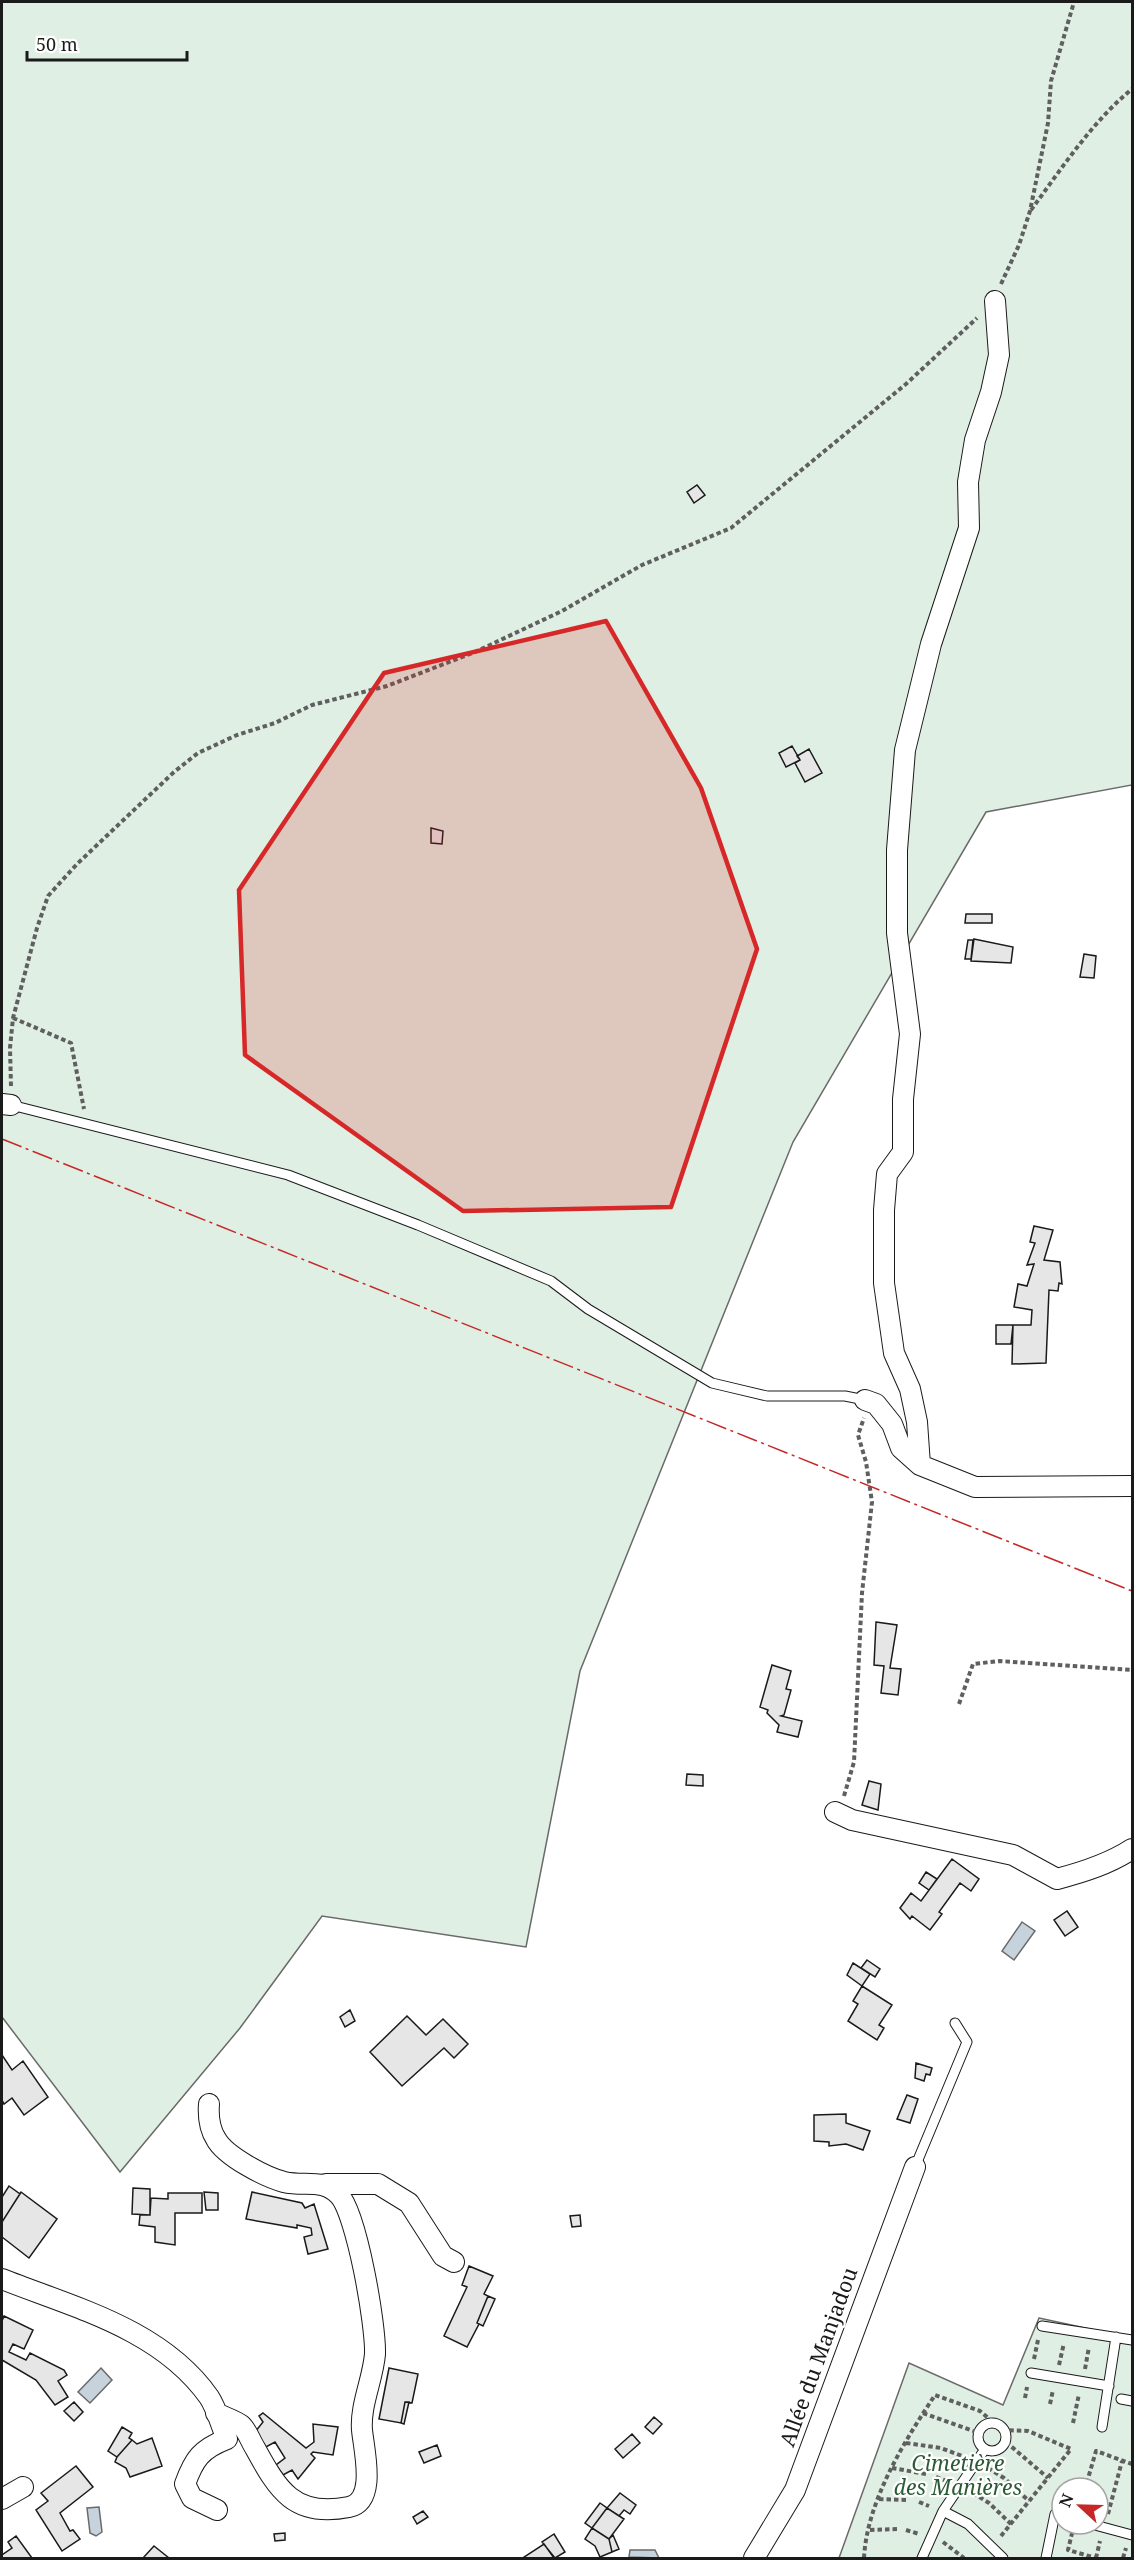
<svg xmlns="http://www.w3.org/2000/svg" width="1134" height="2560" viewBox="0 0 1134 2560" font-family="'Noto Serif',serif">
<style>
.green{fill:#e0efe3;stroke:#6a6a6a;stroke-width:1.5;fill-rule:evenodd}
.water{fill:#c6d2dc;stroke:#6a6a6a;stroke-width:1.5}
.building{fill:#e6e6e6;stroke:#1a1a1a;stroke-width:1.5}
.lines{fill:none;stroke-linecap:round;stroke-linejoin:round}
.service-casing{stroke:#1a1a1a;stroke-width:11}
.minor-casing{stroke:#1a1a1a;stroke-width:22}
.path{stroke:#5f5f5f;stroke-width:4;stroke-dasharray:4.5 3;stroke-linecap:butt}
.service{stroke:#fff;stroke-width:9}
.minor{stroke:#fff;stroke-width:20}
.power{stroke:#c62828;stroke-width:1.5;stroke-dasharray:21 4.5 3 4.5;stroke-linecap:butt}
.marked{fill:#d62828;fill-opacity:0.2;stroke:#d62828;stroke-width:4.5;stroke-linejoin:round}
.labels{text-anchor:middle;stroke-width:4.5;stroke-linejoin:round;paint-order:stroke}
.street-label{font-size:21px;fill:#1a1a1a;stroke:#fff}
.park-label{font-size:21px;font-style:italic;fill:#2b5a34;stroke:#fff}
</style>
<rect width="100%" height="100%" fill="#fff"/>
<!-- green -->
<path class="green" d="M2 2H1132V785L986 812 793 1142 580 1671 526 1947 322 1916 240 2028 120 2172 2 2017Z
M1039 2318 1132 2338V2558H839L909 2363 1003 2405ZM1062 2488H1098V2524H1062Z"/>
<!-- water -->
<path class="water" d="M1022 1922 1035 1931 1014 1960 1002 1951Z
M101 2368 112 2380 90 2403 78 2392Z
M99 2507 102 2532 96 2536 90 2533 87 2508Z
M655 2550 659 2558 629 2557 630 2550Z"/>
<!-- building -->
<path class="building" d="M697 485 705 495 694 503 687 492Z
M792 746 800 760 786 767 779 753Z
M809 749 822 773 805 782 795 763 800 760 797 756Z
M431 828 443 831 442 844 431 843Z
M966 914H992V923H965Z
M974 939 1013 947 1011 963 971 961Z
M968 940H973L971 959H965Z
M1084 954 1096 956 1094 978 1080 977Z
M1034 1226 1053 1230 1044 1260 1060 1262 1062 1284 1059 1283 1058 1291 1049 1290 1046 1363 1012 1364 1013 1325H1031L1032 1310 1014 1307 1018 1284 1027 1286 1034 1264 1027 1265 1035 1243 1030 1242Z
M996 1325H1013L1011 1344H996Z
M876 1622 897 1625 890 1668 901 1669 898 1695 881 1693 884 1666 874 1665Z
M772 1665 791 1671 786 1689 791 1690 784 1715 781 1716 802 1721 798 1737 777 1732 779 1725 767 1713 768 1710 760 1707Z
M687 1774 703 1775V1786L686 1785Z
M869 1781 881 1784 878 1810 862 1805Z
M952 1859 979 1879 971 1891 960 1883 939 1912 942 1914 930 1930 912 1916 910 1919 900 1908 911 1893 921 1901Z
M926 1872 937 1879 929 1890 919 1883Z
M1067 1911 1078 1927 1065 1936 1054 1920Z
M867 1960 880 1969 875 1977 861 1968Z
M853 1963 870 1974 862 1986 847 1975Z
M862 1986 892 2005 879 2025 884 2028 877 2040 848 2021 858 2004 853 2001Z
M350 2010 355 2021 345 2027 340 2017Z
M407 2016 426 2035 443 2019 468 2044 454 2058 444 2048 402 2086 370 2052Z
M2 2055 12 2070 23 2061 48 2097 24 2115 12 2098 4 2104 2 2100Z
M916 2063 932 2068 930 2075 926 2074 924 2081 915 2078Z
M907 2095 918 2099 910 2123 897 2119Z
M846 2114V2123L870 2131 863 2150 846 2144 829 2146V2142L814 2141V2115Z
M9 2186 20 2194 2 2222V2197Z
M133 2188 150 2189V2215L132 2214Z
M21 2192 57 2219 29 2258 2 2237V2222Z
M204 2192 218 2193V2210H206Z
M252 2192 302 2203 305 2208 314 2204 328 2249 308 2254 304 2237 312 2235 311 2228 297 2225V2228L246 2219Z
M168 2193H202V2213H175V2245L155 2242V2227L139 2225 140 2215H150L151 2198 168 2199Z
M580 2215 581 2226 572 2227 570 2216Z
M469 2266 493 2276 484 2294 488 2296 477 2323 479 2324 467 2347 444 2336 467 2287 462 2285Z
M488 2296 495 2299 483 2326 477 2323Z
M4 2316 33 2330 24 2349 13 2344 9 2352 26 2360 30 2353 64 2370 67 2375 58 2381 68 2397 55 2405 36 2380 2 2360V2321Z
M389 2368 418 2374 412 2403 405 2402 401 2423 379 2419Z
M74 2402 83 2412 74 2421 64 2411Z
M405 2402H409L404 2424 401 2423Z
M263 2413 306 2448 314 2442 313 2424 338 2427 333 2455 313 2452 311 2454 315 2458 298 2479 292 2470 283 2475 276 2465 285 2458 275 2442 264 2448 255 2432 263 2422 259 2416Z
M654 2417 662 2424 653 2434 645 2427Z
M122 2427 132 2433 129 2438 132 2440 117 2457 108 2451Z
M632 2434 640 2443 623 2458 615 2449Z
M152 2438 162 2466 130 2477 126 2468 115 2462 117 2457 132 2440 137 2444Z
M437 2445 441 2456 424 2463 419 2452Z
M76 2466 93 2487 60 2513 70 2531 73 2530 80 2539 62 2551 36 2510 48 2501 41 2493Z
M620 2493 636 2505 630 2514 624 2510 619 2516 607 2508Z
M600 2503 607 2508 592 2528 585 2523Z
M607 2508 624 2519 609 2539 592 2528Z
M423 2511 428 2517 417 2524 413 2517Z
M592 2528 609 2539 612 2552 600 2557 595 2546 585 2539Z
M285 2533V2540L275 2541 274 2534Z
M554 2534 565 2552 555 2558 542 2542Z
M613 2535 619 2549 612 2552 609 2539Z
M16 2536 32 2558H2V2555L12 2548 8 2542Z
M544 2544 554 2558H525L524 2557Z
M154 2546 169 2558H143Z"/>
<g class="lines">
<!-- service casing -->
<g class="service-casing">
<path id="service" d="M11 1105 288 1175 418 1225 551 1281 588 1309 712 1383 767 1396H845L865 1400
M915 2167 967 2042 955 2023
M1042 2326 1132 2340
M1031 2373 1109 2386
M1121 2399 1132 2401
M978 2437a14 14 0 1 1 28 0a14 14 0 1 1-28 0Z
M1102 2427 1116 2337
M943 2511 985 2449
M1091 2524 1132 2535
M922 2558 943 2511 968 2524 1003 2558
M1046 2558 1055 2514 1062 2516"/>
</g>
<!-- minor casing -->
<g class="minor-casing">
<path id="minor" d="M2 1104 11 1105
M865 1400 876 1404 892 1424 901 1448 920 1465 975 1487 1132 1486
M920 1465 917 1422 910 1389 894 1353 884 1283V1210L887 1174 903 1152V1099L910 1034 897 933V850L905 750 931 644 969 528 968 482 975 440 991 392 999 355 995 301
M835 1812 852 1820 1013 1855 1057 1879C1084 1872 1109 1864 1132 1849
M209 2104C208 2117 209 2128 216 2139 225 2156 265 2177 284 2182 305 2187 323 2178 339 2195 357 2214 376 2326 375 2354 373 2379 360 2405 362 2430 364 2451 377 2501 349 2507 294 2518 278 2490 255 2448 251 2442 247 2430 241 2425 234 2420 224 2417 216 2413
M326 2184H378L409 2203 443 2256 454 2262
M2 2279C75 2308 161 2329 209 2397 217 2409 221 2426 227 2439 201 2449 194 2459 185 2484L192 2498 217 2510
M2 2499 23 2487
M754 2558 795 2490 915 2167"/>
</g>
<!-- path -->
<path class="path" d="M1031 210C1062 168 1092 122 1132 89
M1001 284 1019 245 1030 211 1048 123 1051 81 1074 2
M13 1018 71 1043 84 1109
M11 1086 10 1048 13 1018 37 928 48 896 77 864 174 772 198 753 237 735 275 723 312 705 387 686 475 652 562 611 642 565 731 528 906 384 977 318
M959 1704 973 1664 1000 1661 1132 1670
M844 1796 854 1762 862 1593 872 1502 866 1462 858 1435 864 1418
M1034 2359 1038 2340
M1059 2365 1064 2343
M1085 2369 1089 2347
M1025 2398 1027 2387
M1050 2404 1053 2390
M923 2413 979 2433
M1073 2423 1079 2394
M1006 2442 1048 2478
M906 2443 941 2448 962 2456
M892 2468 926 2474
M988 2468 1004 2478 1029 2501
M936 2477 947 2481
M1081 2488 1087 2482 1096 2451 1132 2464
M973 2493 989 2503 1011 2524
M879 2499 909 2500
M919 2502 929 2506
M1108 2514 1122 2461
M1074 2525 1068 2550 1096 2558
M870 2530 897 2529
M906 2530 919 2534
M1001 2536 1071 2449 1028 2431 1004 2430
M943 2542 964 2558
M864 2558C867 2501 904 2442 935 2395L980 2411 994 2423
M1096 2558 1100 2541
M1123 2558 1126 2548"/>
<!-- service -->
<use href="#service" class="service"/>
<!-- minor -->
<use href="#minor" class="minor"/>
<!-- power -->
<path class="power" d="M2 1139 1132 1591"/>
</g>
<!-- marked area -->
<path class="marked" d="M606 621 701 788 757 949 671 1207 463 1211 245 1055 239 890 384 673Z"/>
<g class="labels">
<!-- street labels -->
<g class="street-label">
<text transform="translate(819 2357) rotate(-70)" y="7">Allée du Manjadou</text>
</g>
<!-- park labels -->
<g class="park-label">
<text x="958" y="2471">Cimetière<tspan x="958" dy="24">des Manières</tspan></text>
</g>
</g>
<!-- border -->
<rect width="1134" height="2560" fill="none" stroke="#1a1a1a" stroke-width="6"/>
<!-- north arrow -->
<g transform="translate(1080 2506) rotate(292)"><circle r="28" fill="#ffffff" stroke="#a3a3a3" stroke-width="1.5"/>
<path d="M0-4.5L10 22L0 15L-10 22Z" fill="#c62828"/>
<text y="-9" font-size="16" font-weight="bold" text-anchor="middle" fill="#1a1a1a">N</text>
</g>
<!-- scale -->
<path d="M27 51v9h160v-9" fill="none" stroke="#1a1a1a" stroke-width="3"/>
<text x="36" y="51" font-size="18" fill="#1a1a1a" stroke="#ffffff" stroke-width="4.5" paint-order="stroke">50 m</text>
</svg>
